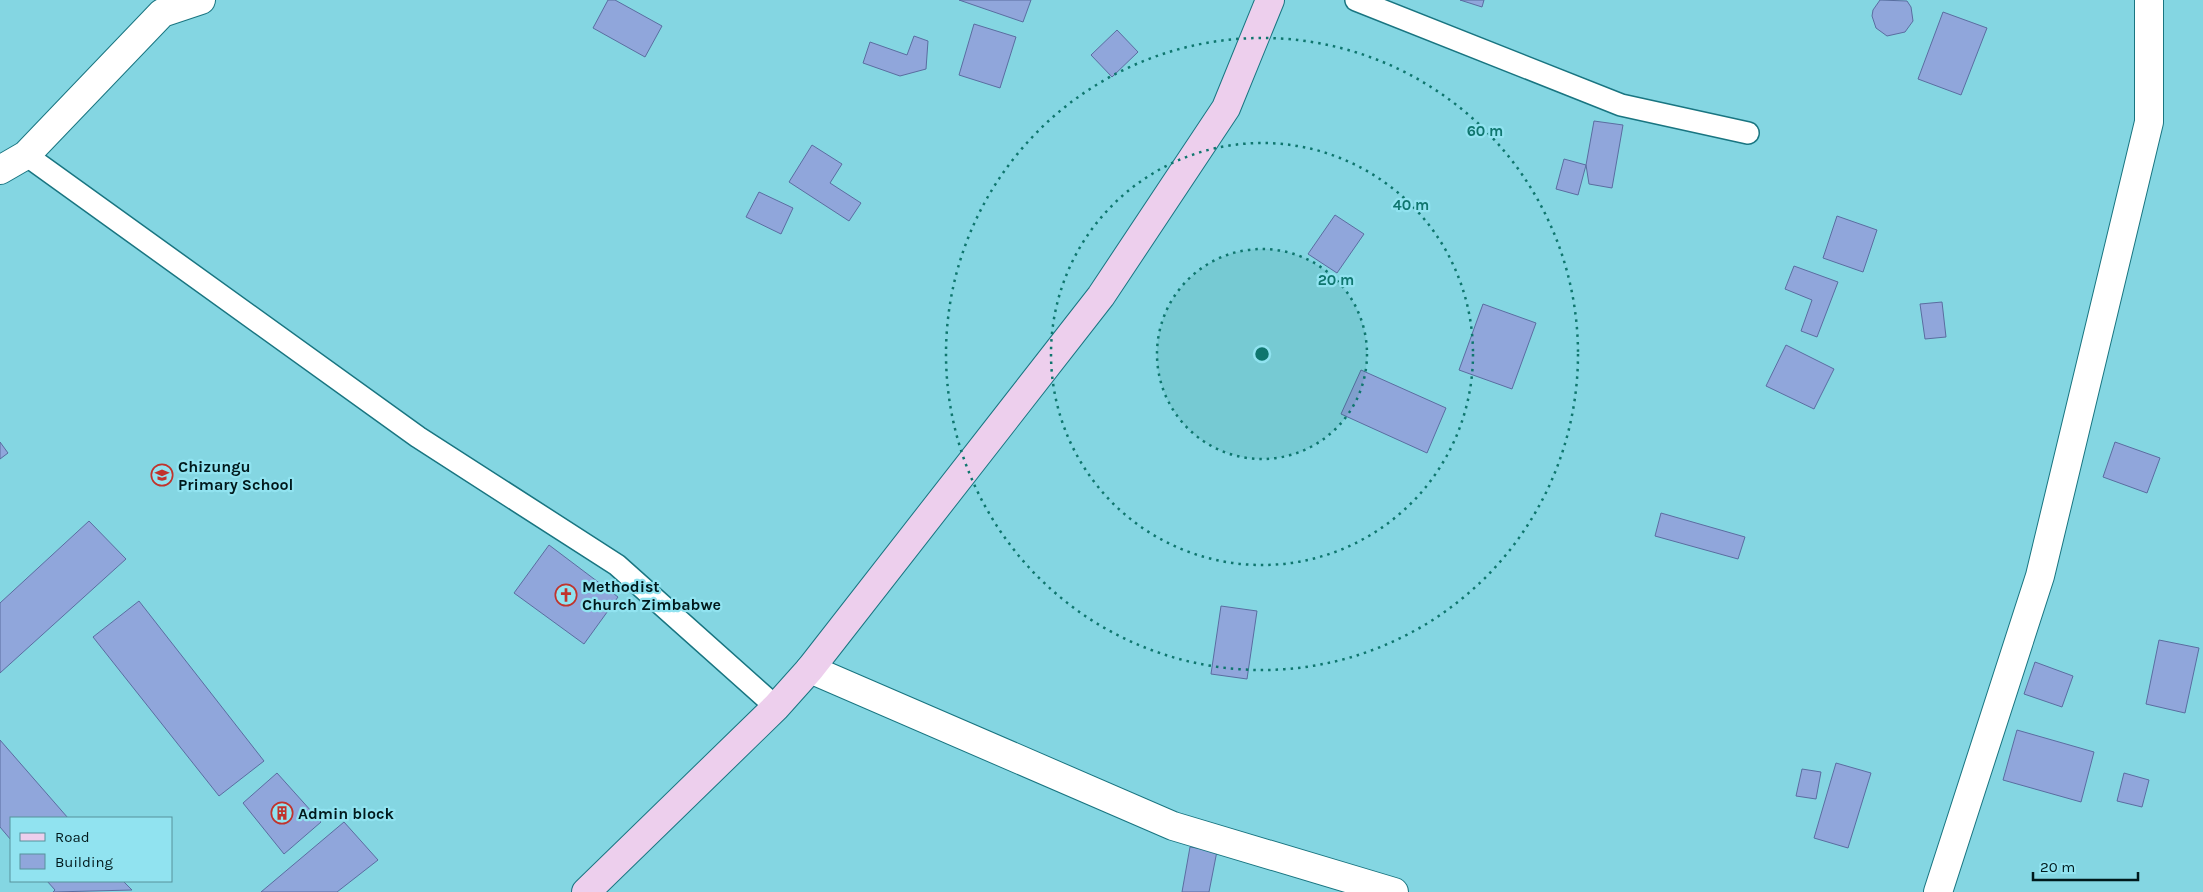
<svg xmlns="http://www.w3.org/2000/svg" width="2203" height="892" viewBox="0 0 2203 892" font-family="Karla,sans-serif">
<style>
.building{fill:#90a6db;stroke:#5a6da0}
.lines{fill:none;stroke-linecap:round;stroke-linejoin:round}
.lane-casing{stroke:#197581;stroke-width:24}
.street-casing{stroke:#197581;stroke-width:30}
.secondary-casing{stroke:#197581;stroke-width:30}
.lane{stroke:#fff;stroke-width:21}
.street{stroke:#fff;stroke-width:28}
.secondary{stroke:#edcfed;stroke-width:28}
.ring{fill:none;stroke:#0f766e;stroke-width:2.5;stroke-dasharray:2.5 5}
.labels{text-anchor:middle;stroke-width:4.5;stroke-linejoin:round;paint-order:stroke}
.poi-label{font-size:16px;font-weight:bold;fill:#00191c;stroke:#91e3f0;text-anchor:start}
.centre{fill:#0f766e;stroke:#91e3f0;stroke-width:2.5}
.ring-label{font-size:15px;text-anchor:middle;font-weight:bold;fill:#0f766e;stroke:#91e3f0;stroke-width:4.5;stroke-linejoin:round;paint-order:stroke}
</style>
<rect width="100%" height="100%" fill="#84d6e2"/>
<!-- building -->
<path class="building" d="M608 0H615L662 26 645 57 593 28Z
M959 0H1031L1023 22Z
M1460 0H1484L1482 7Z
M1880 0 1907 1 1911 7 1913 21 1905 32 1887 36 1876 28 1872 16 1873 10Z
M1943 12 1987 28 1961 95 1918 79Z
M974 24 1016 37 1000 88 959 75Z
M1117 30 1138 52 1112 77 1091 55Z
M914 36 928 41 926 69 900 76 863 63 870 42 907 55Z
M1594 121 1623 125 1612 188 1589 184 1586 165Z
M812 145 842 164 830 183 861 203 849 221 789 182Z
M1564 159 1586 165 1578 195 1556 189Z
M759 192 793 208 781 234 746 217Z
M1335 215 1364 234 1337 273 1308 254Z
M1837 216 1877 230 1863 272 1823 258Z
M1794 266 1838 282 1817 337 1801 331 1812 300 1785 289Z
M1942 302 1946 337 1925 339 1920 304Z
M1483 304 1536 323 1512 389 1459 370Z
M1786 345 1834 369 1814 409 1766 386Z
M1361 370 1446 408 1427 453 1341 414Z
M0 442 8 453 0 459Z
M2115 442 2160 458 2147 493 2103 477Z
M1661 513 1745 537 1738 559 1655 536Z
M89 521 126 559 0 673V603Z
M549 545 618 597 584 644 514 593Z
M139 601 264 761 219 796 93 637Z
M1221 606 1257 611 1247 679 1211 674Z
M2159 640 2199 648 2185 713 2146 704Z
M2035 662 2073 676 2062 707 2024 694Z
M2017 730 2094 752 2081 802 2003 780Z
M0 740 68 818H11V840L0 827Z
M1836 763 1871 773 1848 848 1814 838Z
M1802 769 1821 772 1816 799 1796 796Z
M277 773 321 822 284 854 243 803Z
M2124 773 2149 780 2142 807 2117 801Z
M344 822 378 860 337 892H261Z
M1190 847 1217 851 1209 892H1182Z
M47 881H123L132 890 53 892 55 890Z"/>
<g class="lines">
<!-- lane casing -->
<g class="lane-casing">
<path id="lane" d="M1356 0 1621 105 1748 133
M26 155 418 437 617 565 776 707"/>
</g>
<!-- street casing -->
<g class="street-casing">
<path id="street" d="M0 170 26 155 162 13 201 0
M810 669 1173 826 1394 892
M1938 892 2040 576 2149 122V0"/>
</g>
<!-- secondary casing -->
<g class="secondary-casing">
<path id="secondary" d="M586 892 776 707 810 669 1101 296 1226 108 1270 0"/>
</g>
<!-- lane -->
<use href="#lane" class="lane"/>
<!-- street -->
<use href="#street" class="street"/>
<!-- secondary -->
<use href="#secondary" class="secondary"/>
</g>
<!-- distance rings -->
<circle cx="1262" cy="354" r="105" fill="#0f766e" fill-opacity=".12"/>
<g class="ring">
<circle cx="1262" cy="354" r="105"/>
<circle cx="1262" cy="354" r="211"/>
<circle cx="1262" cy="354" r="316"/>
</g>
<!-- icons -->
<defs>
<g id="school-ring" transform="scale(1.125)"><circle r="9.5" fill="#91e3f0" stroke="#c1332c" stroke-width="1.5"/><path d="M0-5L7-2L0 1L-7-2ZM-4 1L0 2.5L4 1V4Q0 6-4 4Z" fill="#c1332c"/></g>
<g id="church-ring" transform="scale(1.125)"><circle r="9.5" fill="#91e3f0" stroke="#c1332c" stroke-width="1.5"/><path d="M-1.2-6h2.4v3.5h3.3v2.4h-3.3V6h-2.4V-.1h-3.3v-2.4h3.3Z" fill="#c1332c"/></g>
<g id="building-ring" transform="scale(1.125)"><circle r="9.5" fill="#91e3f0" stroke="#c1332c" stroke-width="1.5"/><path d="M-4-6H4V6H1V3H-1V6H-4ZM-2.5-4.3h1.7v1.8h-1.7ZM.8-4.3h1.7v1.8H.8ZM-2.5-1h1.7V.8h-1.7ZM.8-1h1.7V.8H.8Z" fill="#c1332c"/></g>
</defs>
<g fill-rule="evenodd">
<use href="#school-ring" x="162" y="475"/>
<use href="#church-ring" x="566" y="595"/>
<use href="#building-ring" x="282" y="813"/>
</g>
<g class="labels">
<!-- poi labels -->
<g class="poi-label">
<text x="178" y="472">Chizungu<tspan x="178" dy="18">Primary School</tspan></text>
<text x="582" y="592">Methodist<tspan x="582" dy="18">Church Zimbabwe</tspan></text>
<text x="298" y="819">Admin block</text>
</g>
</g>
<circle cx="1262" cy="354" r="8" class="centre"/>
<g class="ring-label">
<text x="1485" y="136">60 m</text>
<text x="1411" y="210">40 m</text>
<text x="1336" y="285">20 m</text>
</g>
<!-- legend -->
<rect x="10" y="817" width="162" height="65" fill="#91e3f0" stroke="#57929b"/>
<rect x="20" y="833" width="25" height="8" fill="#edcfed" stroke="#57929b"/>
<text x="55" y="842" font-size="15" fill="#00191c">Road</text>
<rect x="20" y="854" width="25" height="15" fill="#90a6db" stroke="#57929b"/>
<text x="55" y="867" font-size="15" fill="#00191c">Building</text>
<!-- scale -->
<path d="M2033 872v8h105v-8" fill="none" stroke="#00191c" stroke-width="2.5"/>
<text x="2040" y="872" font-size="15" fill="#00191c" stroke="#91e3f0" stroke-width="4" paint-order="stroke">20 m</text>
</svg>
